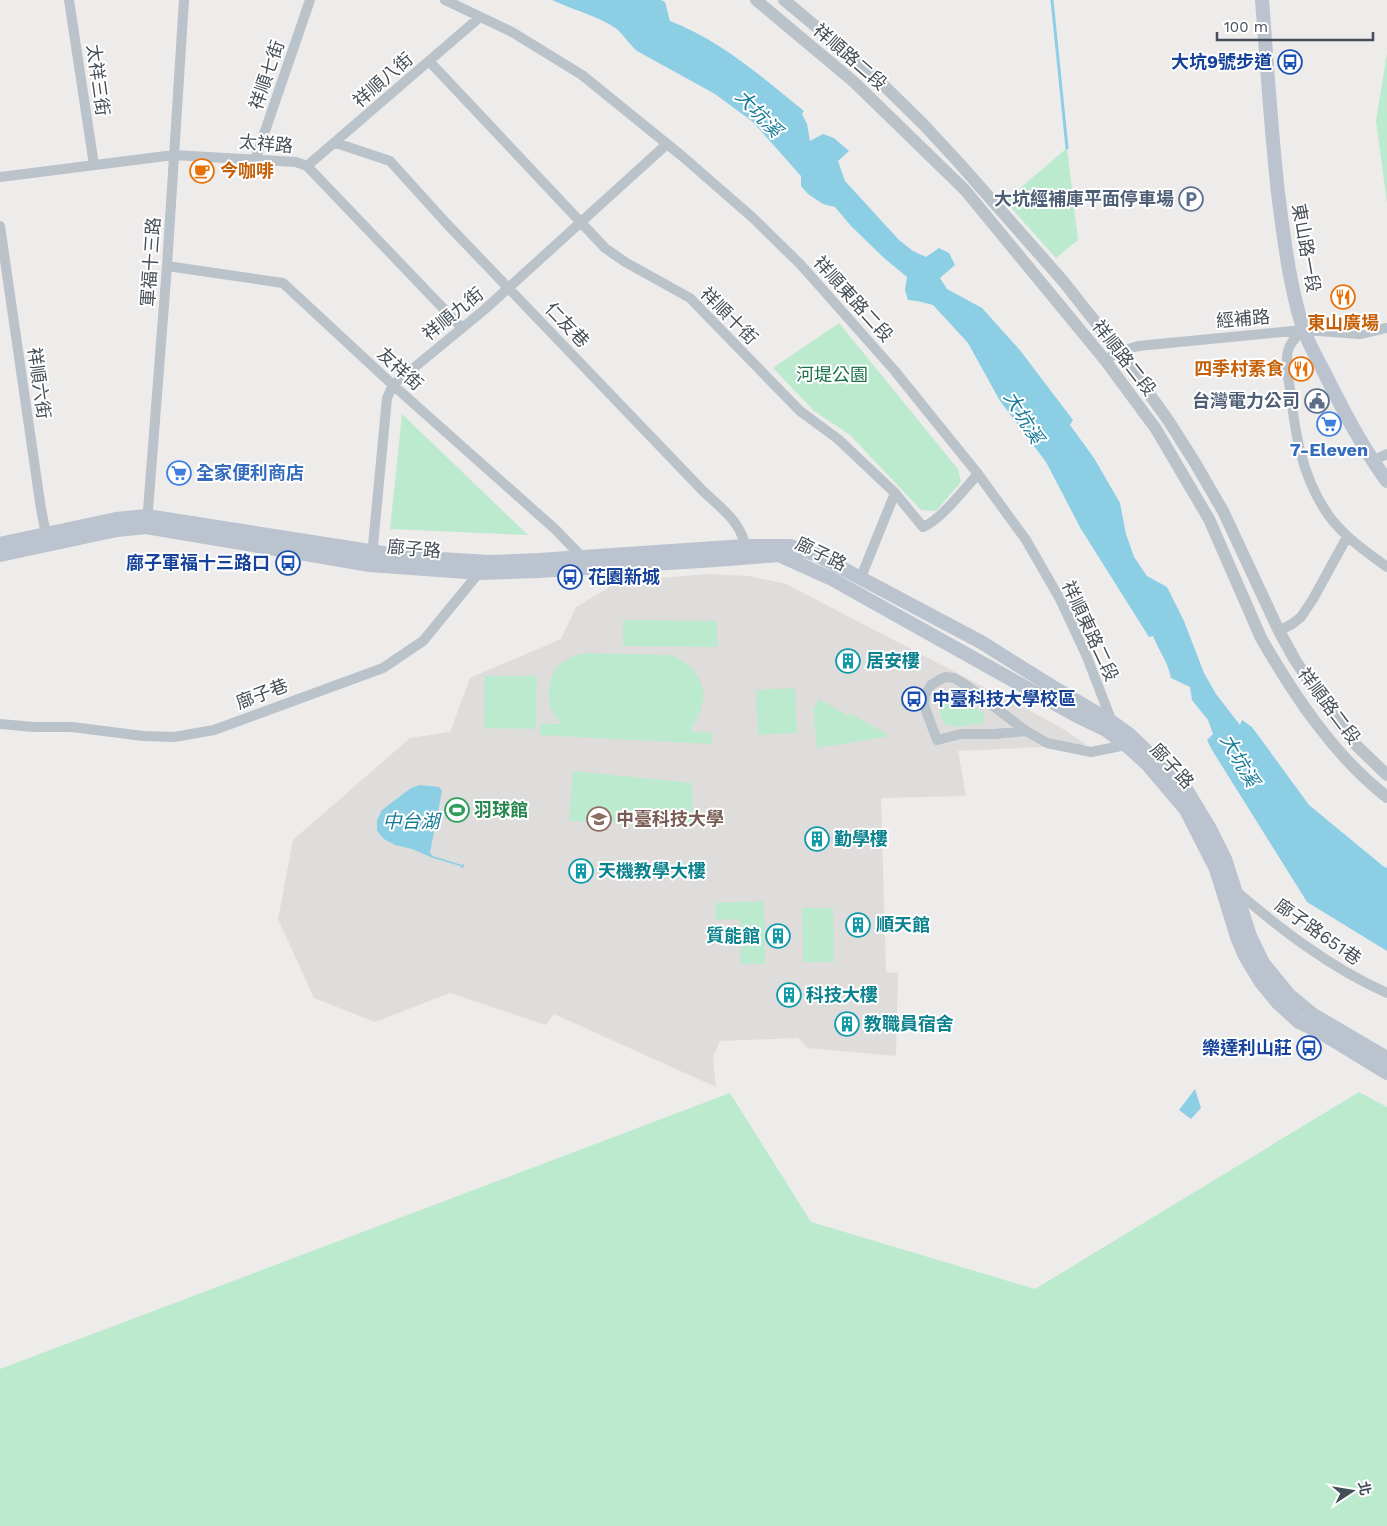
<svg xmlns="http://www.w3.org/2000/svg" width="1387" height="1526" viewBox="0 0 1387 1526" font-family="'Work Sans','Noto Sans TC',sans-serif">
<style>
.education{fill:#dfdcdc}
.green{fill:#bceace}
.water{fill:#8ccfe4}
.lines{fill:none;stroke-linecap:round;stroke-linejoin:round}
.stream{stroke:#8ccfe4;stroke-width:3}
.minor{stroke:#bac2ca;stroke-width:10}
.tertiary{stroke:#bac2ca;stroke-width:12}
.secondary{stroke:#bac3ce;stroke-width:14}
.labels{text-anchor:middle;stroke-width:4;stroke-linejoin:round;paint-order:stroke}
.street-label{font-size:18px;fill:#454e57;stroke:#fff}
.transit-label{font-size:18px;font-weight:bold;fill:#164399;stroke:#fff;text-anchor:end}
.food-label{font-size:18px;font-weight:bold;fill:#c56008;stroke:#fff;text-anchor:start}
.service-label{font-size:18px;font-weight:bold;fill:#4e5e75;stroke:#fff;text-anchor:end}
.park-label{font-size:18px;fill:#1d7149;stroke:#fff}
.shop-label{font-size:18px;font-weight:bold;fill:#366cbe;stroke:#fff}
.culture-label{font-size:18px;font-weight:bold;fill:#0d838f;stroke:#fff;text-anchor:start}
.leisure-label{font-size:18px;font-weight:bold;fill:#27864d;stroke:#fff;text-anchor:start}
.education-label{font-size:18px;font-weight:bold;fill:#785e54;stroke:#fff;text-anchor:start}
.water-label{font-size:19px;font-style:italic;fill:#177b99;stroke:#fff}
</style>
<rect width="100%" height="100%" fill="#eeebeb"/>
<!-- education -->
<path class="education" d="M708 574 749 576 786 584 1057 725 1087 745 958 751 966 796 881 798 886 972 898 973 896 1056 808 1048 798 1038 720 1041 713 1057 716 1087 554 1014 546 1025 450 993 375 1022 314 998 278 919 293 840 410 738 450 732 470 678 561 639 576 607 608 588 610 582Z"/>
<!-- green -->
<path class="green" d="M1387 53V203L1376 121Z
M1067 148 1078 240 1056 258 1005 201Z
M839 323 958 469 961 482 936 511 921 510 850 435 814 411 773 368Z
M402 414 528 535 390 529Z
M623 620 717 621V647L623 646Z
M586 653 671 655C691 663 709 682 702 706 700 715 694 723 690 731L713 733 712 744 540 735V724H561C558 720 554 716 552 711 549 705 549 698 549 691 550 668 564 657 586 653Z
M485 676H537L536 729 484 728Z
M795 688 797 733 758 735 756 690Z
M956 694C968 698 973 709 985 714L982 724H972L960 727 946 725 941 717 940 709 950 698Z
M819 699 848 716 850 713 890 736 817 748 813 710Z
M573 771 692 783 693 827 569 821Z
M764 901 765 964H741L740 919 716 920 715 903Z
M802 908H833L834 962H803Z
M1359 1092 1387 1107V1526H0V1369L730 1093 811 1222 1035 1289Z"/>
<!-- water -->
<path class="water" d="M552 0H661L665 2 670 21C720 40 762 77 804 111L802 114 807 124 810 141 823 134 834 138 849 151 838 161 845 181 899 240 913 251 926 257 939 248 949 253 955 265 940 278 947 289 982 308 1019 349 1073 420 1070 425 1094 458 1120 503 1126 534 1134 557 1147 576 1167 587 1184 621 1204 673 1216 694 1240 725 1242 720 1252 727 1309 805 1383 866 1387 868V951L1307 902 1212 750 1207 740 1213 734 1208 720 1192 700 1190 687 1171 678C1168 662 1159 651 1153 636L1149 637 1081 529 1046 462 1000 401 968 343 933 305 917 301 908 300 905 290 907 277 884 258 851 226 835 207 823 204 808 194 801 186V176L753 122 715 94 637 51C630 45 624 36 618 30 599 16 573 10 552 0Z
M420 785 439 787 442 791 430 853 433 856 462 865 464 864 463 869 460 866 433 858 412 849 395 845 384 839 377 831V820L382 810 411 788Z
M1195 1089 1201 1108 1191 1119 1179 1110Z"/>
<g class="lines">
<!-- stream -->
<path class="stream" d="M1052 0 1067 148"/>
<!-- minor -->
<path class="minor" d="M69 0 94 165
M445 0 512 32 582 75 682 156 752 217 801 265 894 370 978 474 1026 540 1060 599 1087 657 1112 722 1111 723
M429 61 605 248 625 262 690 298 800 411 838 439 895 493 923 527C941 520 965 488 978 474
M336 143 390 161 447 224 703 491C722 509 744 524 746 552
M255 160 310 0
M307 166 480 17
M0 177 174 155 296 162 307 166 462 328
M0 226 41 509 47 539
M167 266 283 283 393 385 556 530 582 557
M1303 330C1297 336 1290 342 1288 351 1285 362 1288 378 1290 389 1295 432 1301 473 1325 510 1340 534 1364 550 1387 567
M1105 360 1119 352 1138 346 1303 330 1360 334 1387 328
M1372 461 1387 454
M147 523 167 266 184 0
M372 556 387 398 393 385 484 310 667 144
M861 577 895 493
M1279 631 1292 624 1301 617 1313 599 1347 537
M0 724 34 727H72L143 736 174 737 214 730 383 668 423 641 482 569
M1026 731 995 734H961L937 740 924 705 925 695 931 685 941 679 946 677 954 678 966 685 1026 731 1047 743 1091 752 1126 745
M1236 891C1283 931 1331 968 1387 993"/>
<!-- tertiary -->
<path class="tertiary" d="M756 0 854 82 965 190 1105 360 1156 429 1209 519 1261 638C1294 695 1334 756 1387 797
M784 0 868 70 924 125 960 164 1063 281 1119 352 1168 420 1194 461 1223 511 1279 631 1295 660 1324 703 1356 745 1387 775"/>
<!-- secondary -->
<path class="secondary" d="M1262 0C1267 65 1271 129 1278 193 1284 238 1289 284 1303 328 1308 343 1317 358 1324 372 1343 410 1362 447 1387 481
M0 544 116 519 147 516 408 557 489 562 539 560 745 546H790L817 555 981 642 1048 684 1112 722 1130 735 1186 789 1209 827 1225 859 1250 936 1263 963 1289 995 1312 1014 1387 1058
M0 555 117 530 146 527 370 565 480 573 538 571 716 560 779 555 830 578 1075 715 1106 730 1126 745 1147 764 1186 810 1216 869 1237 937 1245 956 1260 981 1278 1003 1299 1022 1320 1032 1387 1073"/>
</g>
<!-- icons -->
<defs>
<g id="bus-ring" transform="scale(1.25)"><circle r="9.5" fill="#fff" stroke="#1a4fb4" stroke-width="1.5"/><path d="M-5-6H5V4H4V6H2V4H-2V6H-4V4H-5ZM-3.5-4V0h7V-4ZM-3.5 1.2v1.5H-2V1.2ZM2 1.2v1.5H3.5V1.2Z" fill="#1a4fb4"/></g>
<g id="cafe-ring" transform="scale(1.25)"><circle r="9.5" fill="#fff" stroke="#e8710a" stroke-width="1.5"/><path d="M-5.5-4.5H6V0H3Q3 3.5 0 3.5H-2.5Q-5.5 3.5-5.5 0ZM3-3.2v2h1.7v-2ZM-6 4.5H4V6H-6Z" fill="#e8710a"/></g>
<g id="parking-ring" transform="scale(1.25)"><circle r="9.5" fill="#fff" stroke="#5c6f8a" stroke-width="1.5"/><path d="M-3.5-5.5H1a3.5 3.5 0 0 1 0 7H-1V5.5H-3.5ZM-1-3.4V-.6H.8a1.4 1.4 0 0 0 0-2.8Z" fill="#5c6f8a"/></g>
<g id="restaurant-ring" transform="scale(1.25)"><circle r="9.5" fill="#fff" stroke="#e8710a" stroke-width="1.5"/><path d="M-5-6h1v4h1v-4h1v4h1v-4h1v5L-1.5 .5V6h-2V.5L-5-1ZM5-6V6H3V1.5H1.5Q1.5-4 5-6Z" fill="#e8710a"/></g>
<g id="civic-ring" transform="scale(1.25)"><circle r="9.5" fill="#fff" stroke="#5c6f8a" stroke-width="1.5"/><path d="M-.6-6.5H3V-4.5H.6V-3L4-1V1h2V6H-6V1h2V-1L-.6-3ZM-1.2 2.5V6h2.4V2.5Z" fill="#5c6f8a"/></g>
<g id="supermarket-ring" transform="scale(1.25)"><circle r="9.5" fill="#fff" stroke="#3f7fe0" stroke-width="1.5"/><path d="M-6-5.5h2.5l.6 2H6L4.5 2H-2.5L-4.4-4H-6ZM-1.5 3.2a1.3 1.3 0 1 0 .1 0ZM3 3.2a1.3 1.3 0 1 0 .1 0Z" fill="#3f7fe0"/></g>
<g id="building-ring" transform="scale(1.25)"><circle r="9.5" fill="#fff" stroke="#0f9aa8" stroke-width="1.5"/><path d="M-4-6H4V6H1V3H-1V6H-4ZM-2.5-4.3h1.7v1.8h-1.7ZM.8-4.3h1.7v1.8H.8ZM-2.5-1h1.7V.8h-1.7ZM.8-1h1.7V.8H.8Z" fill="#0f9aa8"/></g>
<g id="stadium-ring" transform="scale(1.25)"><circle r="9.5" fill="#fff" stroke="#2e9e5b" stroke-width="1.5"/><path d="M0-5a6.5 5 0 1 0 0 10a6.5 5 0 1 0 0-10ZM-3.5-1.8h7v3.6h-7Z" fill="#2e9e5b"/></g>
<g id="university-ring" transform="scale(1.25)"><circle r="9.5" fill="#fff" stroke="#8d6e63" stroke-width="1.5"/><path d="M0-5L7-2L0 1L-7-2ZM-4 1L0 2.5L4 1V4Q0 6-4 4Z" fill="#8d6e63"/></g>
</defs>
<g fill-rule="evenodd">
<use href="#bus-ring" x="1290" y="62"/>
<use href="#cafe-ring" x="202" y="171"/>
<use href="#parking-ring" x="1191" y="199"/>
<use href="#restaurant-ring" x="1343" y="297"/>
<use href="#restaurant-ring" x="1301" y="369"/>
<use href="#civic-ring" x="1317" y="401"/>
<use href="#supermarket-ring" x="1329" y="424"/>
<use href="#supermarket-ring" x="179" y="473"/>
<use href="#bus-ring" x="288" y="563"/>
<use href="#bus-ring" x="570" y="577"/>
<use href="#building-ring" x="848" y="661"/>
<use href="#bus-ring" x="914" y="699"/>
<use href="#stadium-ring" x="457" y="810"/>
<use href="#university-ring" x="599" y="819"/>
<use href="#building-ring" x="817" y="839"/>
<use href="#building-ring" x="581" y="871"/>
<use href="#building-ring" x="858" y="925"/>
<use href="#building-ring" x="778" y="936"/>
<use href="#building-ring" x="789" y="995"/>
<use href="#building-ring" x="847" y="1024"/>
<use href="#bus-ring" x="1309" y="1048"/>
</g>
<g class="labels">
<!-- street labels -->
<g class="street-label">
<text transform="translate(850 57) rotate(41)" y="6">祥順路二段</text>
<text transform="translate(267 75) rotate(-71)" y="6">祥順七街</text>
<text transform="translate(98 80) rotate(82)" y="6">太祥三街</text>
<text transform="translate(383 80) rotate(-41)" y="6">祥順八街</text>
<text transform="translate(266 144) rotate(5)" y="6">太祥路</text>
<text transform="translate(1306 248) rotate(80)" y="6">東山路一段</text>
<text transform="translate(151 262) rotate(-86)" y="6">軍福十三路</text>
<text transform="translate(853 299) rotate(48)" y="6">祥順東路二段</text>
<text transform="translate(453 314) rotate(-39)" y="6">祥順九街</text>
<text transform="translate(729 316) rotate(45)" y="6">祥順十街</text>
<text transform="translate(1243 319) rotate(-5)" y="6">經補路</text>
<text transform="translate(567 325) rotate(46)" y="6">仁友巷</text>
<text transform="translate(1124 358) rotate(52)" y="6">祥順路二段</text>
<text transform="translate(400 369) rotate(42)" y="6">友祥街</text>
<text transform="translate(39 383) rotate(82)" y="6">祥順六街</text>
<text transform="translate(414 549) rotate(5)" y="6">廍子路</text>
<text transform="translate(821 554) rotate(26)" y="6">廍子路</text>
<text transform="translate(1090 631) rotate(65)" y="6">祥順東路二段</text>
<text transform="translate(262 694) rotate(-21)" y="6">廍子巷</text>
<text transform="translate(1329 706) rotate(53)" y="6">祥順路二段</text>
<text transform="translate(1172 766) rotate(47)" y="6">廍子路</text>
<text transform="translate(1318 932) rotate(35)" y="6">廍子路651巷</text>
</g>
<!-- transit labels -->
<g class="transit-label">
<text x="1272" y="68">大坑9號步道</text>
<text x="270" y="569">廍子軍福十三路口</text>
<text x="588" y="583" text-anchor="start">花園新城</text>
<text x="932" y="705" text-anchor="start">中臺科技大學校區</text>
<text x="1292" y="1054">樂達利山莊</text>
</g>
<!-- food labels -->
<g class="food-label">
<text x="220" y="177">今咖啡</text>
<text x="1343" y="329" text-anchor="middle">東山廣場</text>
<text x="1284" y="375" text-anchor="end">四季村素食</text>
</g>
<!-- service labels -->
<g class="service-label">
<text x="1174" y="205">大坑經補庫平面停車場</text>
<text x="1300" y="407">台灣電力公司</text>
</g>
<!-- park labels -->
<g class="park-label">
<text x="832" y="381">河堤公園</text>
</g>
<!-- shop labels -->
<g class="shop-label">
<text x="1329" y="456">7-Eleven</text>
<text x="196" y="479" text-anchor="start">全家便利商店</text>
</g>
<!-- culture labels -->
<g class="culture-label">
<text x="866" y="667">居安樓</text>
<text x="834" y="845">勤學樓</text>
<text x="598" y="877">天機教學大樓</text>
<text x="876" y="931">順天館</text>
<text x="760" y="942" text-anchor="end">質能館</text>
<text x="806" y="1001">科技大樓</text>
<text x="864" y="1030">教職員宿舍</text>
</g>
<!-- leisure labels -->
<g class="leisure-label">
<text x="474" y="816">羽球館</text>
</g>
<!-- education labels -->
<g class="education-label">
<text x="616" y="825">中臺科技大學</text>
</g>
<!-- water labels -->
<g class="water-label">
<text transform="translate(759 113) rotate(46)" y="7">大坑溪</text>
<text transform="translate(1024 417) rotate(59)" y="7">大坑溪</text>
<text transform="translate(1240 760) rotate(60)" y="7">大坑溪</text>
<text x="411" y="828">中台湖</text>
</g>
</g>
<!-- north arrow -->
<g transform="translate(1352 1491) rotate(78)" stroke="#ffffff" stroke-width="4" paint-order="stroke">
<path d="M0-4L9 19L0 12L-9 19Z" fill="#454e57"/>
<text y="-8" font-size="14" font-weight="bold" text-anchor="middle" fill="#454e57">北</text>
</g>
<!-- scale -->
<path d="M1217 32v8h156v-8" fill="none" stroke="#454e57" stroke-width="2.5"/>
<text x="1224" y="32" font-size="15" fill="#454e57" stroke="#ffffff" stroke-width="4" paint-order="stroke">100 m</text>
</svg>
